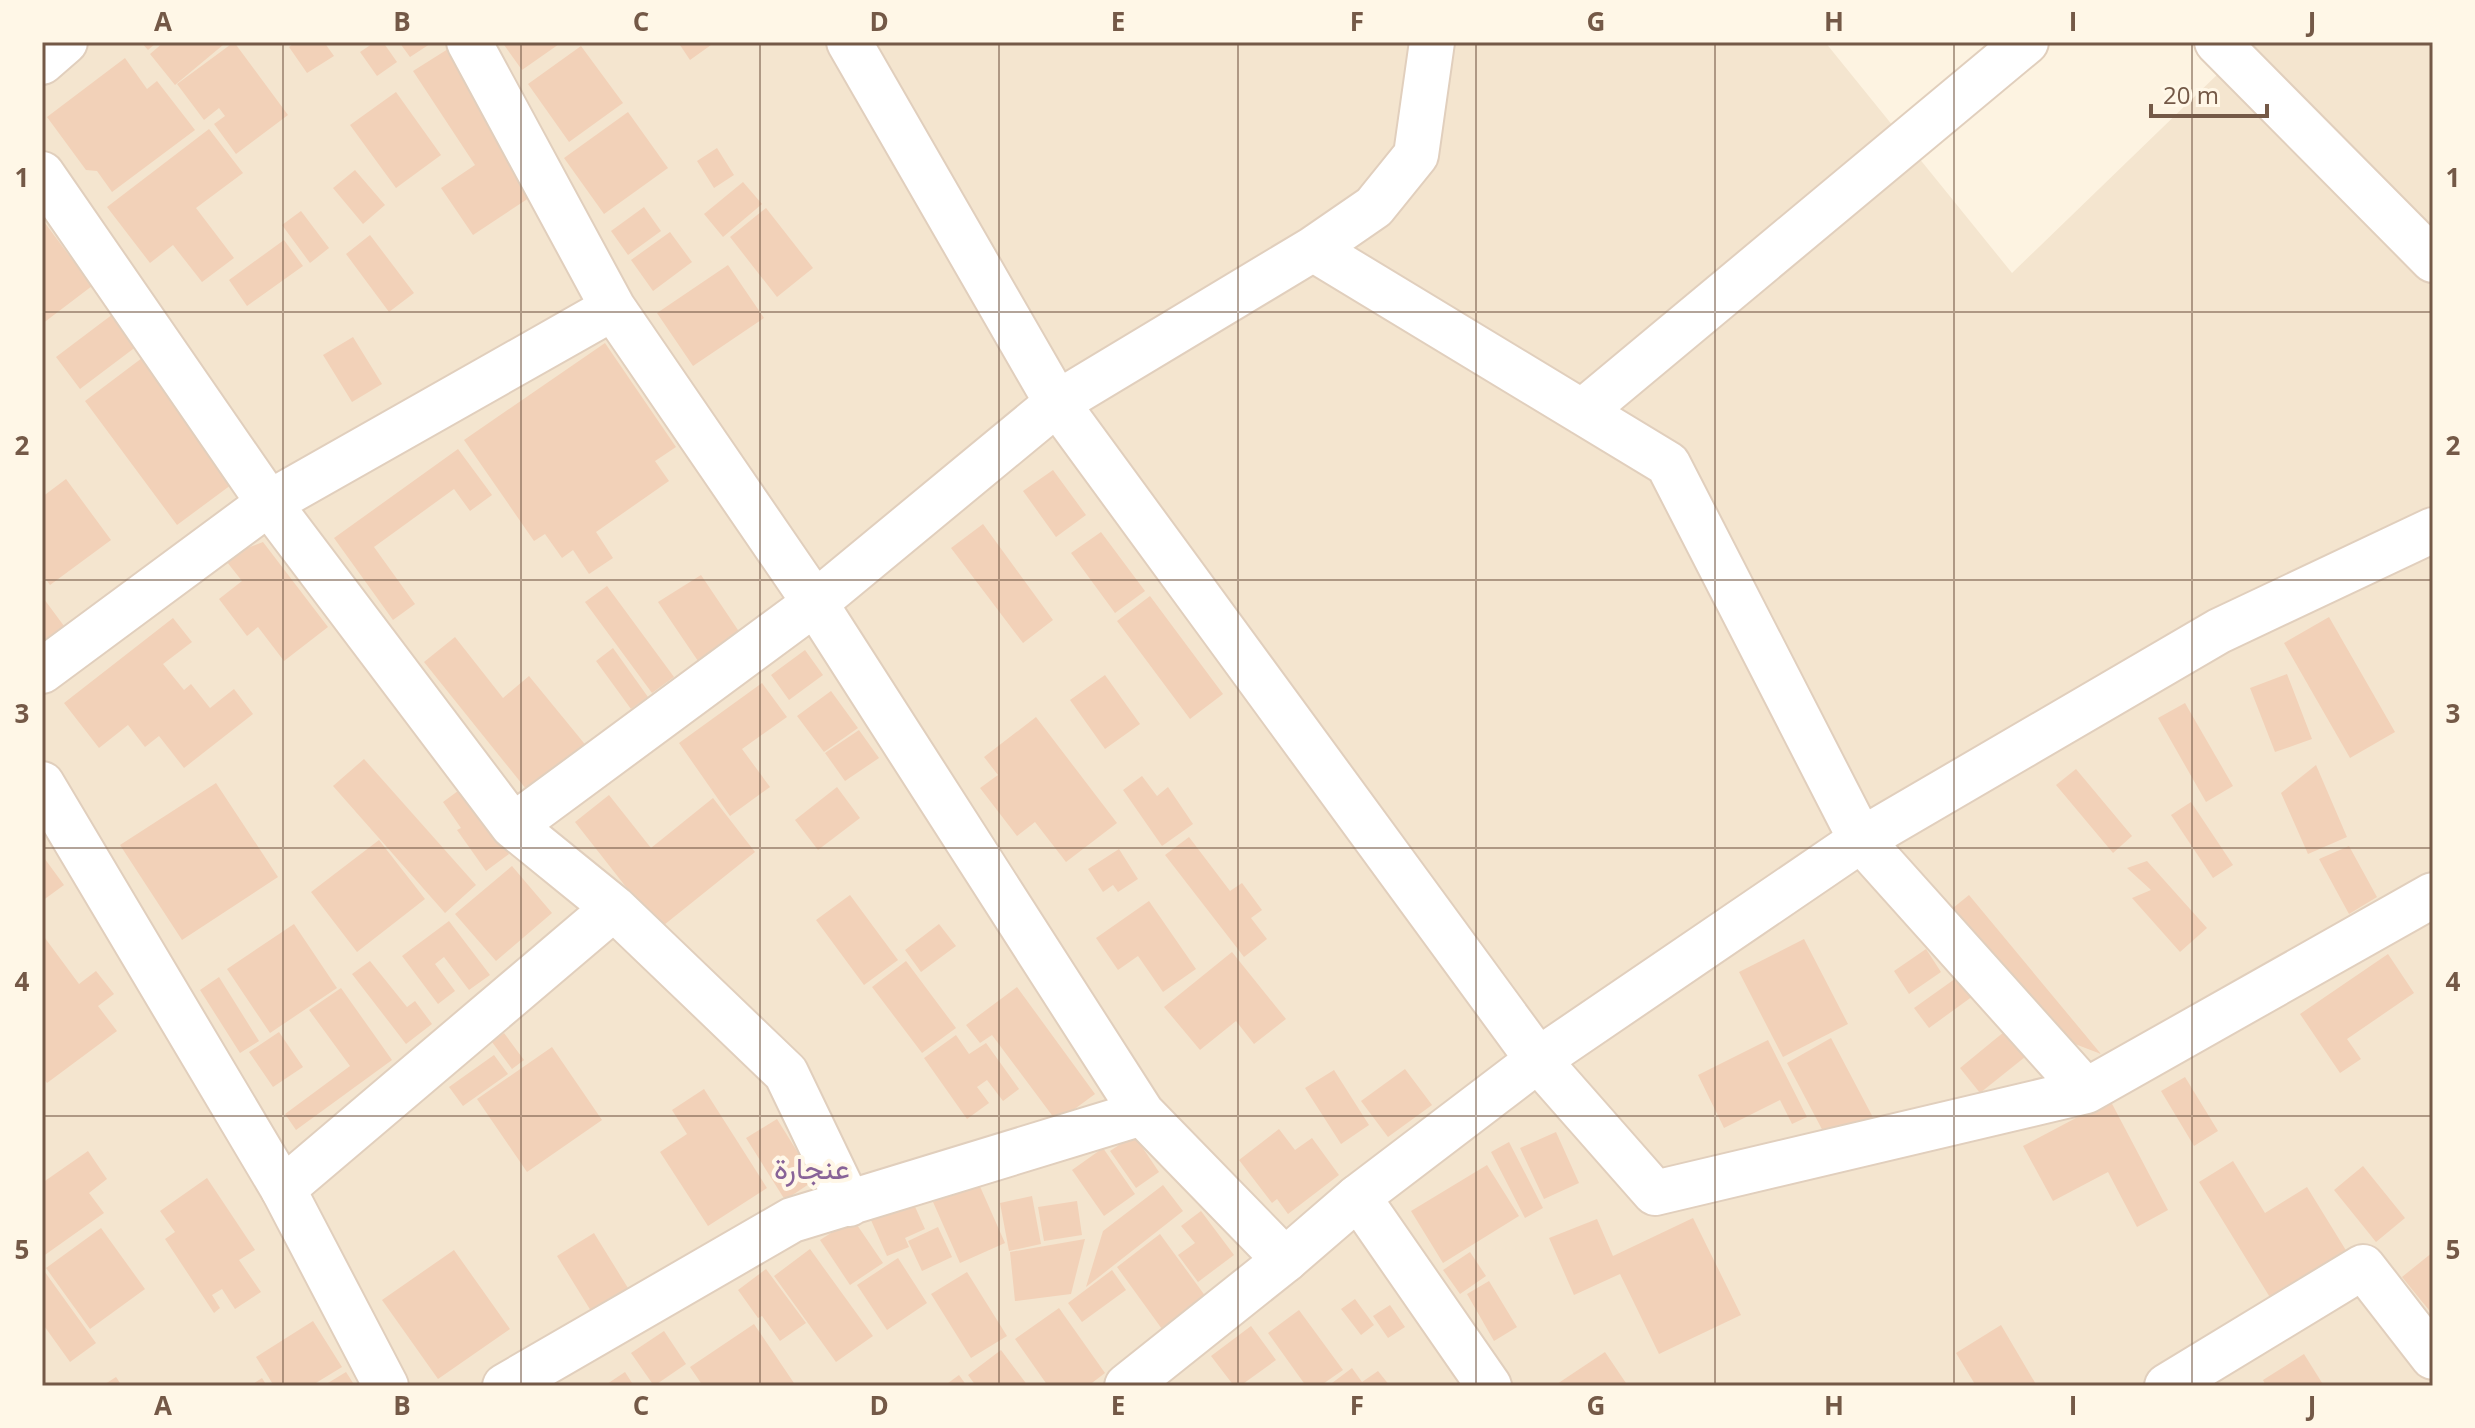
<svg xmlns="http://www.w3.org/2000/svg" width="2475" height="1428" viewBox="0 0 2475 1428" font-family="'Open Sans',Vazirmatn,sans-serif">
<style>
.residential{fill:#f4e5cf}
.building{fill:#f2d1b8}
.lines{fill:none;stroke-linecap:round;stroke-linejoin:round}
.minor-casing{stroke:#e1cfbd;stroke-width:48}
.tertiary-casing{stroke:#e1cfbd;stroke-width:48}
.minor{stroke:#fff;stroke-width:44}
.tertiary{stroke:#fff;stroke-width:44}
.grid{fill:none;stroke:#745947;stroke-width:2;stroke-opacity:0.55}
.labels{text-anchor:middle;stroke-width:8;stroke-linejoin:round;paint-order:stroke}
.quarter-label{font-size:30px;fill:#886398;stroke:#fff7e7}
.neatline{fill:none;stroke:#745947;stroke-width:3}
.grid-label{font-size:26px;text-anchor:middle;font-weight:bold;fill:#745947}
</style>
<rect width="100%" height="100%" fill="#fdf3e1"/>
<!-- residential -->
<path class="residential" d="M42 42H1825L2012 273 2251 42H2433V1386H42Z"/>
<!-- building -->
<path class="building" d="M141 42H157L148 50Z
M164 42H220L223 45 175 85 150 54Z
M234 42 288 115 236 154 214 124 225 116 219 108 204 120 177 84Z
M296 42H324L334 56 307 73 289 47Z
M375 42H383L397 62 377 76 360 52Z
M399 42H433L410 57Z
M502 42H562L522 70Z
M678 42H709L711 45 690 60Z
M581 46 623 103 569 142 528 84Z
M448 49 541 190 473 235 441 188 475 165 413 71Z
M125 58 147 89 157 81 195 130 112 192 97 171 86 170 47 117Z
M396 92 441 155 396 188 350 125Z
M628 112 668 168 604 214 564 158Z
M209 129 243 173 196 208 234 258 202 282 173 245 150 263 107 207Z
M717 148 734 175 714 188 697 161Z
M355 170 385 205 363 224 333 188Z
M743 182 762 204 723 237 704 214Z
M644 207 661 231 628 255 611 231Z
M766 208 813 268 777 297 730 237Z
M301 211 329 248 310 263 282 225Z
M42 219 92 286 42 324Z
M670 232 692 262 653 291 631 260Z
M370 235 414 293 389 312 346 254Z
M284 240 303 266 247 306 229 280Z
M728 265 764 318 693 366 657 313Z
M113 314 137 346 80 389 56 357Z
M353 337 382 384 352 402 323 355Z
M605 343 676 447 655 461 669 481 596 532 613 558 589 574 573 550 562 558 545 534 534 541 464 440Z
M142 358 235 482 177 525 85 401Z
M458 449 492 495 470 511 454 489 374 547 415 604 393 620 334 538Z
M1053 470 1086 515 1056 537 1023 491Z
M66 479 111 540 50 585 42 574V497Z
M983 524 1053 620 1023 643 951 548Z
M1101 532 1145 591 1115 613 1071 553Z
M263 542 328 627 284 661 258 627 247 636 219 599 242 581 223 557Z
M701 575 740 633 698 661 658 602Z
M607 586 674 677 652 693 585 602Z
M1150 596 1223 694 1190 719 1117 621Z
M44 599 64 626 42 642V600Z
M2329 617 2395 732 2350 758 2284 643Z
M173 618 192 642 163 664 184 690 191 684 210 708 234 689 253 714 184 768 159 736 145 747 128 725 99 748 64 703Z
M455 637 503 698 529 676 588 748 530 794 424 662Z
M613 648 648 697 631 709 596 661Z
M805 650 823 675 789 700 771 675Z
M2287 674 2312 739 2275 752 2250 688Z
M1105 675 1140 724 1105 749 1070 700Z
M762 683 787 717 742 749 770 787 730 816 679 743Z
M831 691 858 728 824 752 797 716Z
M2185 703 2233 786 2206 802 2158 718Z
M1036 717 1117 823 1066 862 1035 822 1017 836 980 788 998 775 984 757Z
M859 730 879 758 845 781 825 753Z
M364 759 476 885 445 913 333 786Z
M2316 765 2347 837 2308 854 2281 793Z
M2076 769 2132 836 2113 853 2056 785Z
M1142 776 1157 796 1168 787 1193 824 1162 846 1123 790Z
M216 783 278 877 182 940 120 845Z
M837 787 860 818 818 850 795 820Z
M462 788 509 854 486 871 457 830 461 828 443 802Z
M609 795 651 848 713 798 755 852 659 929 575 822Z
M2191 802 2233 865 2213 878 2171 815Z
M1189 837 1230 891 1242 883 1262 910 1251 918 1267 939 1244 957 1165 855Z
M379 840 425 899 357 952 311 892Z
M2349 846 2377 897 2349 914 2319 859Z
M1119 849 1138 879 1118 892 1113 885 1103 892 1088 869Z
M42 855 64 885 42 901Z
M2147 861 2207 928 2180 952 2132 898 2151 890 2127 868Z
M512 866 552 913 496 961 455 914Z
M850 895 898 960 864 985 816 920Z
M1969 895 2101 1054 2062 1039 1953 908Z
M1149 901 1196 969 1163 992 1138 956 1118 970 1096 938Z
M449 921 490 975 469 990 444 957 435 964 455 991 438 1004 402 956Z
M294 924 337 988 270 1033 227 969Z
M939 924 956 946 921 972 905 950Z
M42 934 79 984 96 971 114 994 98 1006 117 1031 47 1083 42 1077Z
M1804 939 1848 1024 1783 1057 1739 972Z
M1926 949 1941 972 1909 994 1894 971Z
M1232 952 1286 1019 1254 1044 1236 1021 1200 1050 1164 1007Z
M2388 954 2414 993 2347 1039 2361 1059 2340 1073 2300 1014Z
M370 961 407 1007 415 1001 432 1024 406 1044 352 974Z
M906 961 956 1028 922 1053 872 987Z
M1959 976 1973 996 1929 1028 1914 1008Z
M219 977 259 1041 240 1053 200 990Z
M1017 987 1095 1094 1057 1122 992 1035 980 1043 966 1025Z
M341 988 392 1060 296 1130 285 1114 350 1066 309 1010Z
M2010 1027 2030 1053 1980 1093 1960 1068Z
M279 1032 303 1067 273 1087 249 1052Z
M504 1033 524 1060 512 1069 492 1042Z
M956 1035 969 1054 986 1043 1019 1089 1003 1101 987 1080 977 1087 989 1103 967 1119 924 1058Z
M1831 1038 1877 1125 1825 1135 1787 1063Z
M1768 1040 1807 1117 1792 1124 1780 1100 1724 1128 1698 1075Z
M552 1047 602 1120 527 1172 477 1099Z
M494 1055 508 1074 463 1106 449 1087Z
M1405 1069 1432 1105 1388 1137 1361 1101Z
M1334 1070 1369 1125 1341 1144 1305 1088Z
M2185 1077 2218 1131 2194 1146 2161 1091Z
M704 1089 767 1188 708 1226 660 1152 687 1134 672 1110Z
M2110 1100 2168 1210 2137 1227 2108 1172 2053 1201 2023 1146Z
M777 1119 815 1180 785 1200 746 1138Z
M1279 1129 1295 1150 1312 1138 1339 1175 1288 1214 1277 1199 1272 1203 1239 1160Z
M1556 1132 1579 1183 1544 1199 1520 1148Z
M1134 1135 1159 1172 1136 1188 1110 1151Z
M1509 1142 1543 1208 1525 1218 1491 1152Z
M1103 1148 1135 1194 1104 1216 1072 1170Z
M88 1151 107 1179 89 1193 104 1213 42 1257V1183Z
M2233 1161 2265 1213 2307 1187 2347 1252 2271 1299 2199 1182Z
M1487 1165 1519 1216 1443 1263 1411 1211Z
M2363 1166 2405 1218 2376 1242 2334 1190Z
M207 1178 255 1250 239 1260 261 1292 235 1309 222 1289 212 1295 220 1308 214 1313 165 1239 175 1232 160 1211Z
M978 1182 1005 1243 960 1263 933 1202Z
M1163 1185 1183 1211 1086 1287 1103 1231Z
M908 1191 925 1229 905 1238 909 1247 887 1256 866 1209Z
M1032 1196 1041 1244 1009 1251 1000 1203Z
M1077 1201 1082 1235 1044 1241 1038 1207Z
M1201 1211 1234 1255 1198 1282 1178 1255 1195 1243 1181 1226Z
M1693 1218 1741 1315 1659 1354 1620 1274 1574 1295 1549 1238 1597 1219 1613 1256Z
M853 1219 883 1263 850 1285 820 1240Z
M938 1227 952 1257 922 1271 908 1241Z
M101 1228 145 1289 90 1329 46 1268Z
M594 1233 628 1288 591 1311 557 1256Z
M1160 1234 1206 1297 1162 1329 1117 1267Z
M1085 1239 1071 1294 1015 1301 1010 1252Z
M810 1249 873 1336 836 1362 774 1276Z
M454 1250 510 1329 438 1379 382 1300Z
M1470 1252 1486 1276 1460 1294 1443 1270Z
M2433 1252V1315L2402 1277Z
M898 1258 927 1303 887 1330 857 1285Z
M42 1268 96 1343 70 1362 42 1323Z
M766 1269 806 1323 780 1341 762 1316 758 1318 738 1290Z
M1112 1270 1126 1290 1082 1322 1068 1303Z
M967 1272 1007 1336 971 1358 931 1294Z
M1489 1281 1517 1327 1494 1341 1467 1294Z
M1355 1299 1374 1325 1361 1335 1341 1309Z
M1390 1305 1405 1327 1388 1338 1373 1316Z
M1059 1308 1105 1373 1088 1386H1048L1015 1339Z
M1299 1310 1343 1370 1320 1386H1306L1268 1333Z
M313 1321 342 1367 311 1386H274L256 1357Z
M754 1324 796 1386H703L690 1367Z
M2001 1325 2037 1386H1976L1956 1353Z
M1251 1326 1276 1360 1240 1386H1234L1211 1356Z
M664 1331 686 1364 654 1386 631 1353Z
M1001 1350 1028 1386H976L968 1375Z
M1605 1352 1628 1386H1554Z
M2304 1354 2324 1386H2266L2263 1380Z
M1352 1368 1362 1382 1378 1371 1390 1386H1328Z
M346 1372 355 1386H323Z
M625 1372 634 1386H604Z
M959 1375 967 1386H944Z
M116 1377 122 1386H102Z
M262 1378 267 1386H250Z"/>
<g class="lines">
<!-- minor casing -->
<g class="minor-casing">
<path id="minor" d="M469 42 613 308 815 603 1142 1113 1285 1260
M849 42 1057 403 1538 1060 1655 1193 2086 1091 2433 895
M2217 42 2433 260
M42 174 269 503 513 826 614 908 786 1073 849 1204
M1313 249 1668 464 1861 840 2086 1091
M1582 412 2026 42
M42 671 269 503 613 308
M513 826 815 603 1057 403 1313 249 1374 207 1416 155 1432 42
M283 1189 614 908
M1358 1197 1489 1386
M505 1386 792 1220 1142 1113
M2167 1386 2363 1267 2433 1357"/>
</g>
<!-- tertiary casing -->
<g class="tertiary-casing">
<path id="tertiary" d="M42 62 65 42
M42 784 283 1189 386 1386
M1127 1386 1285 1260 1358 1197 1538 1060 1861 840 2219 631 2433 530"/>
</g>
<!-- minor -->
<use href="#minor" class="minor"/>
<!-- tertiary -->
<use href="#tertiary" class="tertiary"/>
</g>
<!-- grid -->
<path class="grid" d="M283 42V1386M521 42V1386M760 42V1386M999 42V1386M1238 42V1386M1476 42V1386M1715 42V1386M1954 42V1386M2192 42V1386M42 312H2433M42 580H2433M42 848H2433M42 1116H2433"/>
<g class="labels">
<!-- quarter labels -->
<g class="quarter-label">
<text x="812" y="1179">عنجارة</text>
</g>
</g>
<!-- border -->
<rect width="2475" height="1428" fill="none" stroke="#fff7e7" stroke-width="88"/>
<!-- scale -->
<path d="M2151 104v12h116v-12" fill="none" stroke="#745947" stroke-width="4"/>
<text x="2163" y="104" font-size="24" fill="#745947" stroke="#fff7e7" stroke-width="6" paint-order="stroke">20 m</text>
<rect x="44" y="44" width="2387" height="1340" class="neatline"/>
<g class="grid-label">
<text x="163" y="31">A</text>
<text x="402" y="31">B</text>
<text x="641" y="31">C</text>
<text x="879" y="31">D</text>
<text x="1118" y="31">E</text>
<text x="1357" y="31">F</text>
<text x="1596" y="31">G</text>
<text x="1834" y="31">H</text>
<text x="2073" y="31">I</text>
<text x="2312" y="31">J</text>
<text x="22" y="187">1</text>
<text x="2453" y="187">1</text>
<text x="22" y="455">2</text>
<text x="2453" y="455">2</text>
<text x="22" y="723">3</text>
<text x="2453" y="723">3</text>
<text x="22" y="991">4</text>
<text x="2453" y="991">4</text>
<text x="22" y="1259">5</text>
<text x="2453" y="1259">5</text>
<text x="163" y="1415">A</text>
<text x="402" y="1415">B</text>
<text x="641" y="1415">C</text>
<text x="879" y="1415">D</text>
<text x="1118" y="1415">E</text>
<text x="1357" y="1415">F</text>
<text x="1596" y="1415">G</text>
<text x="1834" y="1415">H</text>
<text x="2073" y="1415">I</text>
<text x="2312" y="1415">J</text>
</g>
</svg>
